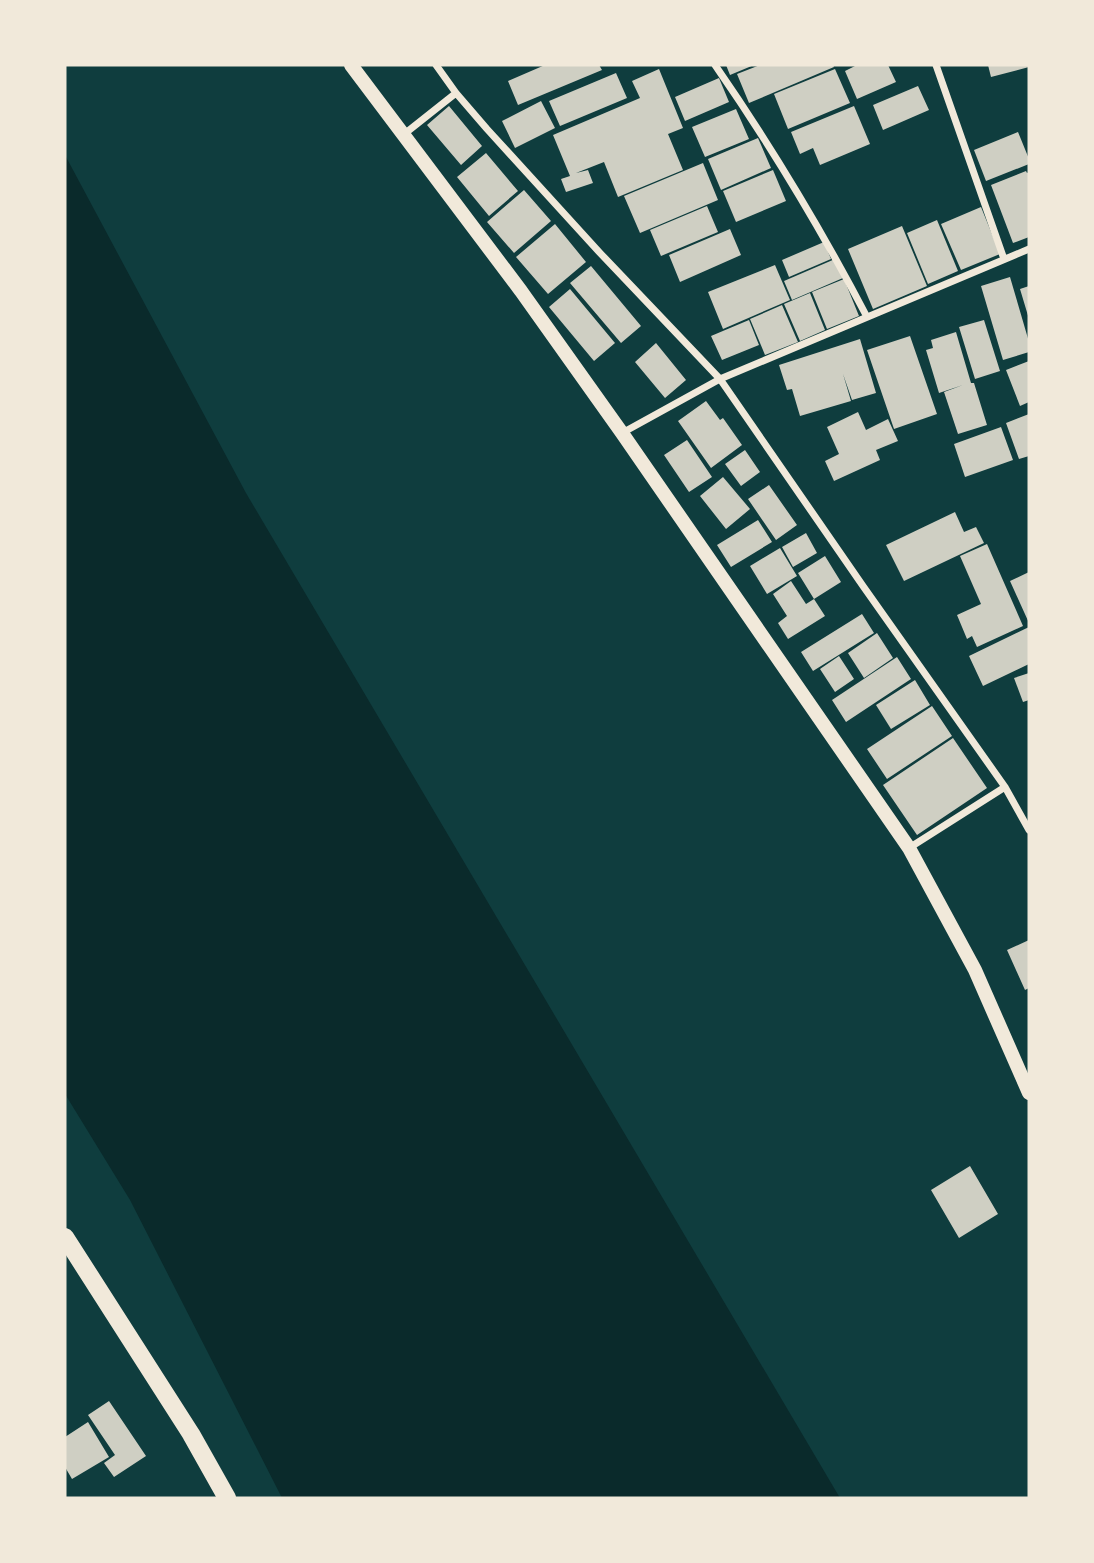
<svg xmlns="http://www.w3.org/2000/svg" width="1094" height="1563" viewBox="0 0 1094 1563" font-family="'Titillium Web',sans-serif">
<style>
.water{fill:#0a2a2b}
.building{fill:#cfcfc3}
.lines{fill:none;stroke-linecap:round;stroke-linejoin:round}
.minor{stroke:#f1e9da;stroke-width:7}
.secondary{stroke:#f1e9da;stroke-width:14}
.primary{stroke:#f1e9da;stroke-width:18}
</style>
<rect width="100%" height="100%" fill="#0f3d3e"/>
<!-- water -->
<path class="water" d="M65 155 246 493 840 1498H282L130 1200 65 1094Z"/>
<!-- building -->
<path class="building" d="M545 65H599L602 70 518 105 508 81Z
M726 65H754L730 75Z
M760 65H833L834 67 749 103 737 74Z
M855 65H888L896 82 857 99 845 71 855 66Z
M988 65H1029V67L991 77Z
M659 69 683 128 668 134 683 170 618 197 604 162 576 173 588 170 593 183 566 192 561 179 570 176 553 135 640 98 632 81Z
M835 69 850 103 788 129 774 94Z
M616 73 627 98 560 126 549 101Z
M719 78 729 102 685 121 675 97Z
M918 86 929 110 883 130 873 105Z
M541 101 555 128 515 148 502 121Z
M449 106 482 146 461 165 427 125Z
M854 106 870 144 820 165 813 148 800 154 791 132Z
M736 109 749 139 705 157 692 127Z
M1018 132 1029 159V164L986 181 974 150Z
M758 138 771 168 721 190 708 159Z
M486 153 518 191 489 216 457 177Z
M703 163 718 200 640 233 624 196Z
M773 170 786 201 736 222 723 191Z
M1026 171 1027 173 1029 172V237L1013 243 991 185Z
M524 190 551 221 514 253 487 222Z
M707 206 718 232 661 256 650 230Z
M981 207 1000 254 961 270 941 224Z
M937 220 958 271 928 284 907 233Z
M555 224 586 262 548 294 516 257Z
M902 226 927 286 873 309 848 249Z
M730 229 741 255 680 282 669 255Z
M824 242 831 259 789 277 782 260Z
M835 259 843 278 792 300 784 281Z
M775 265 790 300 723 329 708 292Z
M591 266 641 326 621 343 570 283Z
M1010 277 1029 342V352L1003 360 981 286Z
M844 279 859 316 827 329 812 292Z
M1029 286V319L1020 289Z
M570 289 615 343 594 361 549 307Z
M810 293 825 330 800 341 784 304Z
M782 305 798 342 765 355 750 319Z
M749 320 759 345 722 360 711 336Z
M984 320 1000 371 975 379 959 327Z
M956 332 971 383H974L987 425 958 434 944 392 963 385 939 393 926 350 933 348 931 340Z
M910 336 937 414 894 429 867 350Z
M860 339 876 393 852 400 843 374 851 401 800 416 792 389 787 390 779 365Z
M656 343 686 380 665 398 635 362Z
M1029 361V402L1020 406 1006 370Z
M706 401 720 420 723 418 742 445 711 468 678 421Z
M858 412 866 430 888 419 898 441 876 450 880 460 834 481 825 461 839 454 827 427Z
M1029 414V456L1019 459 1006 423Z
M1001 427 1013 460 965 477 954 444Z
M687 440 712 477 689 492 664 455Z
M745 450 760 472 741 486 725 464Z
M723 477 750 509 726 529 700 496Z
M769 485 797 525 776 540 748 499Z
M955 512 964 532 976 527 984 543 904 581 886 545Z
M758 520 772 542 731 567 717 545Z
M806 533 817 553 793 567 782 547Z
M987 544 1023 626 977 647 972 636 967 639 957 615 981 604 960 556Z
M780 548 797 576 767 594 750 566Z
M825 556 841 582 814 599 798 573Z
M1029 572V623L1010 581Z
M791 581 806 604 814 599 825 616 788 639 778 623 787 616 773 594Z
M862 614 874 633 813 671 801 652Z
M1029 627V664L983 686 969 656Z
M877 633 893 658 864 678 848 653Z
M839 656 854 679 835 692 820 669Z
M897 657 911 679 846 722 832 700Z
M1029 673V700L1023 702 1014 678Z
M915 680 930 705 891 729 876 705Z
M932 706 952 736 887 779 867 749Z
M953 738 987 788 917 835 883 785Z
M1029 940V988L1025 990 1007 950Z
M970 1166 998 1214 959 1238 931 1190Z
M109 1401 146 1456 114 1477 104 1463 115 1455 88 1415Z
M88 1422 109 1457 72 1479 65 1467V1437Z"/>
<g class="lines">
<!-- minor -->
<path class="minor" d="M436 65 456 93 487 129 601 254 720 379 863 586 1005 787 1029 830
M715 65C771 146 821 229 867 317
M936 65 1004 259
M403 135 456 93
M622 433 720 379 1029 249
M909 848 1005 787"/>
<!-- secondary -->
<path class="secondary" d="M351 65 521 291 622 433 909 848 975 970 1029 1093"/>
<!-- primary -->
<path class="primary" d="M65 1237 191 1434 227 1498"/>
</g>
<!-- border -->
<rect width="1094" height="1563" fill="none" stroke="#f1e9da" stroke-width="133"/>
</svg>
